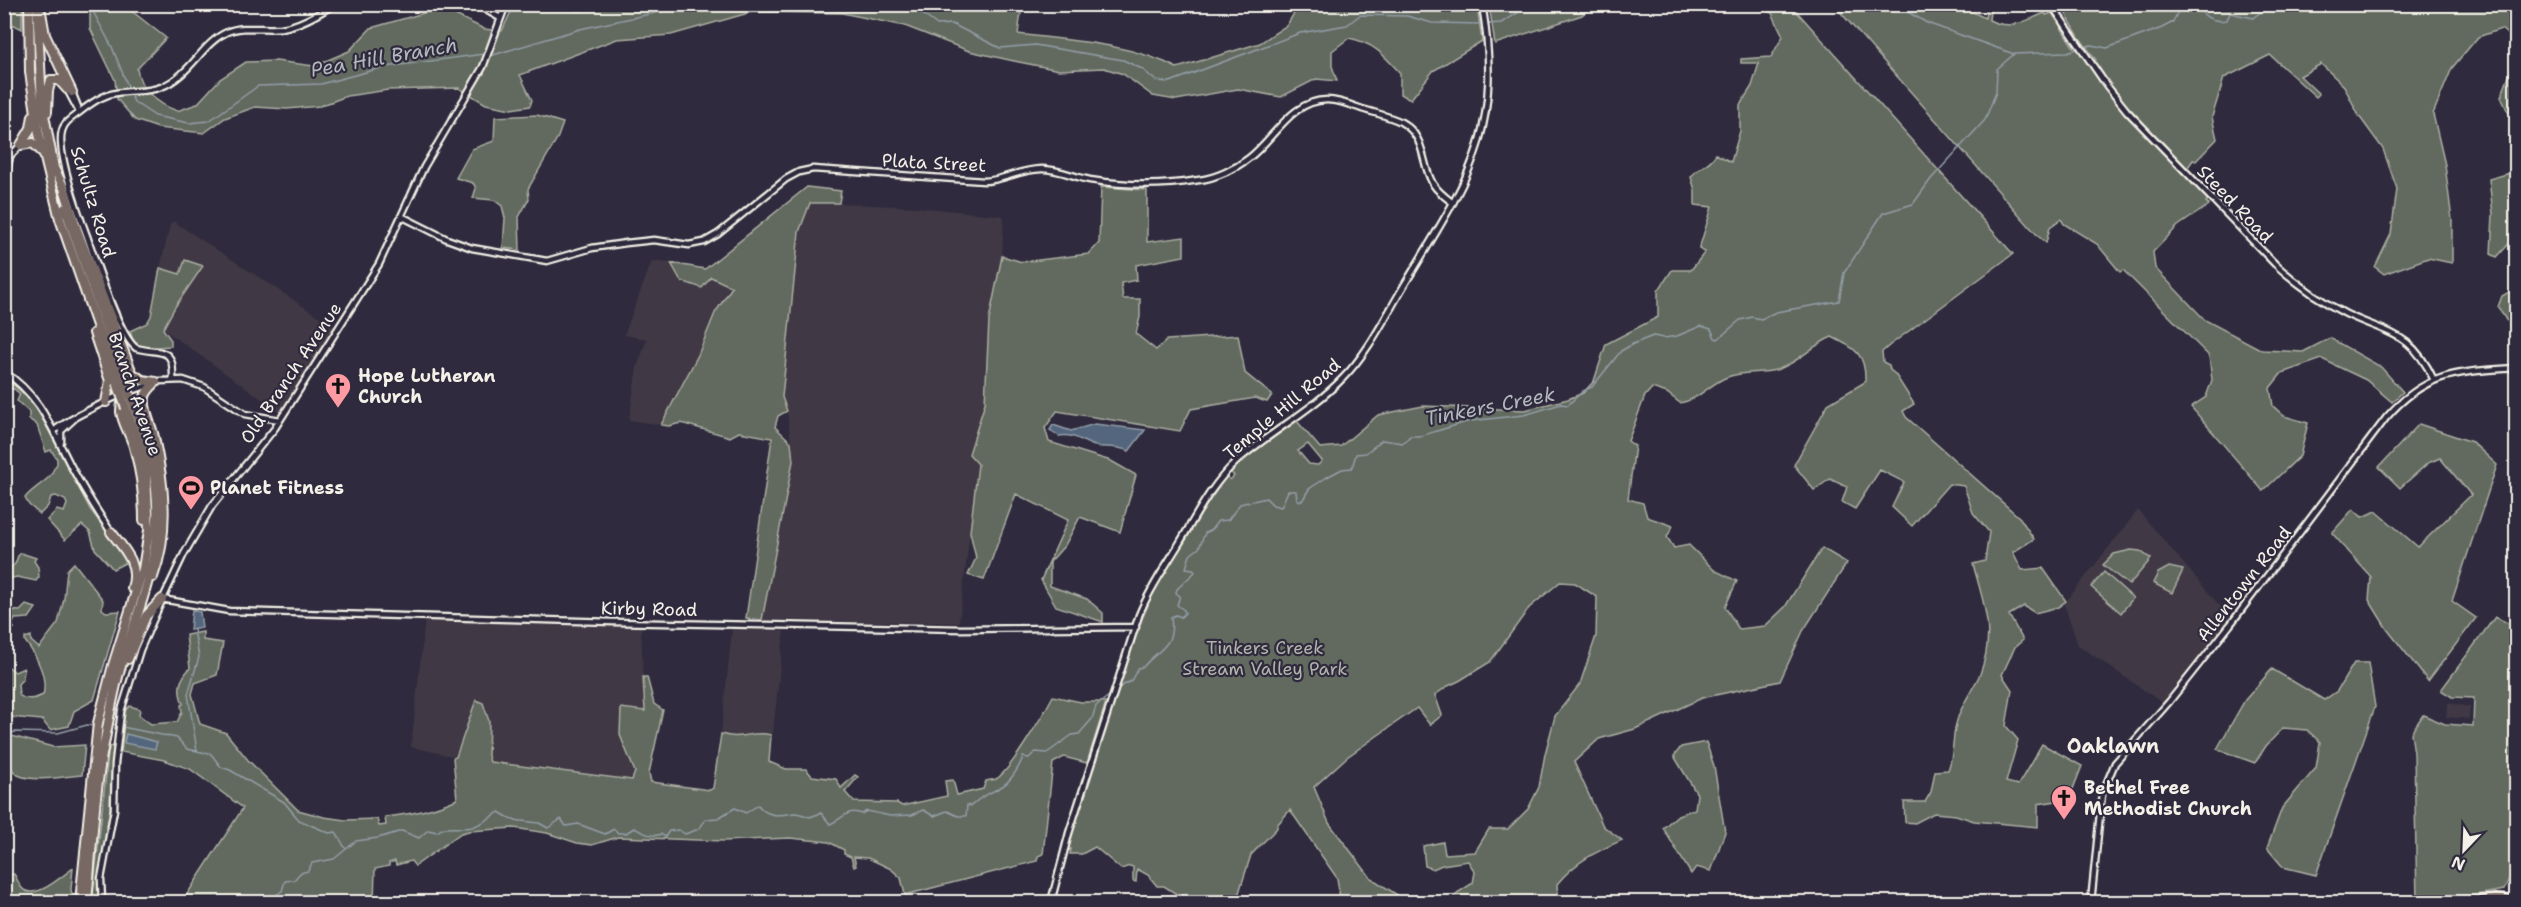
<svg xmlns="http://www.w3.org/2000/svg" width="2521" height="907" viewBox="0 0 2521 907" font-family="'Shantell Sans',sans-serif">
<style>
.built{fill:#3f3844}
.green{fill:#626a5e;stroke:#abaea3;stroke-width:1.5;fill-rule:evenodd}
.water{fill:#52667e;stroke:#939ea8;stroke-width:1.5}
.lines{fill:none;stroke-linecap:round;stroke-linejoin:round}
.stream{stroke:#939ea8;stroke-width:1.5}
.secondary-casing{stroke:#f4f1e8;stroke-width:9}
.primary-casing{stroke:#f4f1e8;stroke-width:10}
.highway-casing{stroke:#f4f1e8;stroke-width:12}
.secondary{stroke:#2f2a3d;stroke-width:4.5}
.primary{stroke:#776864;stroke-width:6}
.highway{stroke:#776864;stroke-width:8}
.highway-bridge-casing{stroke:#f4f1e8;stroke-width:12;stroke-linecap:butt}
.highway-bridge{stroke:#776864;stroke-width:8}
.labels{text-anchor:middle;stroke-width:4.5;stroke-linejoin:round;paint-order:stroke}
.street-label{font-size:18px;fill:#f4f1e8;stroke:#2f2a3d}
.poi-label{font-size:18px;font-weight:bold;fill:#f4f1e8;stroke:#2f2a3d;text-anchor:start}
.park-label{font-size:18px;fill:#b2b4aa;stroke:#2f2a3d}
.water-label{font-size:20px;font-style:italic;fill:#b3b9be;stroke:#2f2a3d}
.neighbourhood-label{font-size:20px;font-weight:bold;fill:#f4f1e8;stroke:#2f2a3d}
</style>
<rect width="100%" height="100%" fill="#2f2a3d"/>
<filter id="ink" filterUnits="userSpaceOnUse"><feTurbulence type="fractalNoise" baseFrequency=".0167" numOctaves="2"/><feDisplacementMap in="SourceGraphic" scale="12" xChannelSelector="R" yChannelSelector="G"/><feConvolveMatrix kernelMatrix="1 2 1 2 8 2 1 2 1" color-interpolation-filters="sRGB"/></filter>
<g filter="url(#ink)">
<!-- built -->
<path class="built" d="M810 202 917 207 1004 216 1002 256 989 320 985 403 969 454 978 464 959 623 762 620 793 461 787 411 782 397 799 232Z
M173 221 335 327 280 412 163 329 175 307 181 274 160 268 170 225Z
M652 261 671 263 681 281 702 288 711 277 732 287 715 313 698 355 661 425 629 420 637 367 647 339 624 335Z
M2138 510 2231 619 2164 704 2078 645 2064 604Z
M425 618 641 627 645 712 622 708 620 735 635 772 628 793 491 766 488 757 489 721 469 719 456 757 411 747Z
M732 629 784 631 773 733 734 739 721 734Z
M2448 703 2470 707 2469 719 2446 717Z"/>
<!-- green -->
<path class="green" d="M5 4 22 5V29L5 20Z
M610 4 1022 5 1018 34C1071 41 1129 43 1177 68L1260 43 1287 25 1299 5H1477L1482 41 1433 71 1411 99 1400 94V73C1384 55 1374 43 1349 38L1332 51V66L1337 81 1316 79 1281 97 1238 89 1176 100 1153 96 1123 74 1104 68 1059 70 1014 61 969 51 905 26 842 13 752 12 671 35 617 39 520 75 532 100 530 106 511 109 486 104 459 88 388 90 347 96 320 106 287 109 255 107 225 118 204 133 158 128 135 120 117 99 115 80 90 28V5H124L166 38 137 69C140 90 158 104 177 111L197 104 220 79 246 62 276 61 314 66 349 51 371 28 441 8 484 29 502 31 514 5H548L578 11Z
M1489 5V4L1594 5 1582 15 1495 44Z
M1752 5H1791L2013 254 1890 345 1882 352 1883 362 1889 365 1890 370 1895 374 1914 404 1903 411 1906 417 2020 518 2034 539 2013 552 2022 570 2043 568 2066 601 2058 607 2035 613 2024 606 2009 615 2023 640 2015 647 2002 675 2012 690 2006 726 2018 740 2006 782 2018 785 2042 744 2082 766 2069 799 2038 804V827L1974 821 1956 815 1934 813 1915 823 1905 822 1904 802H1925L1931 792 1935 771 1948 770C1954 755 1952 740 1956 724 1960 706 1973 690 1980 674 1996 632 1984 605 1973 564L1985 561 1989 532 1973 513 1964 486 1949 484 1912 526 1892 507 1904 482 1880 470 1855 509 1842 502 1847 487 1830 479 1814 490 1794 465 1828 404 1865 382C1866 354 1856 349 1832 337 1812 345 1797 364 1776 370 1759 374 1741 371 1725 378 1709 385 1698 400 1680 403L1667 393 1652 388 1645 396 1628 441 1635 446 1628 499 1643 503 1647 517 1673 526 1667 537 1674 548 1689 545 1714 570 1737 581 1725 607 1739 629 1765 626 1785 607 1822 548 1847 563 1803 631 1780 681 1702 698 1635 729 1599 739 1574 762 1603 826 1622 840C1596 852 1576 861 1557 884L1558 902H1461L1451 901 1457 893 1473 883 1475 872 1468 861 1442 865 1433 869 1425 866 1423 846 1443 842 1445 854 1475 852 1489 829H1508L1528 809 1539 787 1545 754 1555 716 1580 684 1596 636 1597 597 1575 583 1560 582 1529 608 1490 662 1459 681 1448 686 1435 695 1442 715 1430 725 1417 708 1347 757 1314 787 1329 823 1371 878 1405 900 1404 902H1346L1340 898 1337 878 1290 810 1277 825V828L1251 855 1236 902H1189L1164 886H1157L1148 875 1137 869 1136 882 1133 881V867L1130 866 1121 869 1095 847 1082 854H1070L1071 849 1067 850 1069 837 1134 637 1148 605 1146 604 1210 496 1226 475 1230 480 1234 476 1230 471 1238 464 1296 420 1320 448 1341 446 1378 415 1423 406 1525 410 1568 399 1583 393 1594 381 1606 344 1658 317V291L1672 270H1691L1705 252 1699 249 1712 207 1695 205V190L1691 177C1696 168 1709 166 1716 154L1731 162 1740 131V105L1752 86 1759 63H1741V59L1771 57 1783 36 1772 13ZM1308 444 1322 461 1318 465 1309 464 1298 451Z
M1834 5H1959L1985 18 1987 5H1991L1989 20C2011 31 2024 21 2045 13L2046 15 2052 13 2074 48 2079 50 2108 92 2208 199 2206 202 2209 205 2178 226 2153 252 2155 268 2205 320 2262 350 2303 352 2330 338 2381 367 2403 392 2392 402 2366 380 2322 359 2282 373 2270 388 2273 406 2284 416 2308 423 2300 456 2263 491 2191 407 2206 397 2212 380 2209 356 2123 270 2120 272 2097 244 2064 224 2061 219 2050 227 2046 243 2038 236Z
M2061 5H2516V54L2511 37 2501 29 2478 37 2452 68 2433 114 2445 165 2452 220V263L2428 258 2384 274 2375 267 2391 234 2397 189 2383 149 2359 116 2344 86 2321 64 2300 76 2319 94 2316 97 2270 55 2224 78 2212 117 2217 139 2196 161 2193 160 2186 170 2114 95 2091 63 2096 60 2079 37Z
M2516 58V111L2508 112 2501 97Z
M537 115 563 123 558 137 528 189 529 199 519 217 520 250 503 248 505 218 502 206 494 200 473 198 476 188 473 183 456 178 472 149 494 141 495 117Z
M2516 165V236L2497 257 2491 254 2493 214 2489 179 2510 173Z
M807 187 841 191 839 203H810L799 232 782 397 787 411 778 416 775 427 791 442 793 461 762 620 746 618 772 438 739 432 730 437 681 423 669 426 661 425 698 355 715 313 732 287 711 277 702 288 681 281 671 263 705 269Z
M1101 187 1147 190V242L1184 237V256L1136 265 1137 280 1121 283 1123 299H1140V317L1136 334 1156 350 1167 340 1238 335 1245 373 1272 395 1267 402 1255 398 1191 409 1180 431 1057 411 1045 428 1049 442 1111 461 1136 475 1120 532 1080 517 1065 545 1050 562V586L1087 599 1103 613V622L1056 606 1041 580 1068 520 1016 494 984 580 968 575 976 558 970 532 978 464 969 454 985 403 989 320 1002 256 1022 262 1089 254 1099 243Z
M185 260 203 266 175 307 163 329 171 340V346L142 348 134 344 130 331 147 323 151 316 160 268 180 274Z
M2516 288V328L2506 320 2498 307 2502 296Z
M5 378 30 399 38 410 90 509 129 561 113 569 95 549 90 532 82 525 65 540 47 520 57 510 64 512 67 504 65 500 56 496 51 497 48 506 40 514 29 505 25 498C32 489 41 485 49 477 53 473 53 468 57 464V459L51 450 46 452 37 425 29 419V412L17 401 20 394 14 389H5Z
M2419 424 2472 442 2497 465 2452 601 2476 618 2428 681 2387 629 2369 600 2371 577 2332 533 2353 509 2362 517 2376 511 2418 547 2471 495 2440 458 2428 463 2400 488 2379 467Z
M2131 550 2140 551 2151 559 2129 585 2103 565 2114 554Z
M21 553 36 558 34 561 38 567 39 577 36 581 17 577 8 579 7 588 5 589V572L15 564 18 556Z
M74 563 103 600 102 609 106 612 120 611 94 700 74 711 69 726 50 730 42 720 10 717 5 719V664L15 672 24 668 23 679 18 684 19 695C26 701 35 699 43 695 48 677 36 655 25 641V638L31 636V641L39 648 58 623 64 599 67 570Z
M2169 567 2183 570 2172 593 2153 583 2158 573Z
M2104 572 2133 598 2121 613 2091 587Z
M5 602H8L10 610 20 611 26 605 36 608 29 618 15 619 12 625 14 628 5 627Z
M2495 617 2516 627V863L2504 890 2440 902H2417L2414 753 2411 733 2423 715 2445 724 2473 726 2474 698 2452 697 2441 690Z
M203 632V640L223 643 217 675 195 683 192 694 200 724 226 733 248 760 298 810 324 817 345 820 377 819 379 826 386 825 385 817C411 814 433 810 457 799L453 758 456 757 476 700 483 703 489 721 488 756 490 762 632 780 635 772 620 735 621 708 645 711 643 677H647L654 704 663 710 649 773 651 782 710 790 713 788 721 734C742 741 751 730 771 735L769 762 786 769H806L812 776 836 779 841 788 855 775 858 777 845 792 854 802 897 803 902 806 947 796 945 781 953 780 957 795 983 789 986 781C990 780 993 780 996 779 1010 772 1045 711 1053 696L1081 702H1106L1087 763 1064 757 1053 763 1043 854 1038 856 1037 861 905 895 901 878 891 869 868 858 854 857 856 866 854 867 851 857 844 854V850L829 842 790 838 724 841 618 837 592 845 577 843 547 833 514 828 469 831 461 833 415 866 411 861 396 865 395 861 389 863V866L375 869 374 902H182L243 808 190 769 164 760 121 752C124 735 122 723 126 709L130 706 140 709 139 715 151 724 177 722 182 712 181 705 183 704C177 689 179 680 190 668L186 635Z
M2354 663H2368L2375 707 2316 875 2283 867 2267 848 2282 808 2316 768 2320 742 2307 730 2283 728 2266 746 2255 763 2217 749 2245 700 2272 669 2324 700 2337 691Z
M4 734 53 747 85 745 82 775C65 776 35 783 18 775 13 772 10 765 5 761Z
M1706 742 1714 766 1725 832 1711 871 1696 867 1691 874 1663 828 1678 815 1695 809 1697 794 1674 756 1681 747Z
M109 746 113 747 110 810 99 871 98 902H92Z
M73 868 71 889 73 902H5V875L14 874C17 878 18 883 21 887 33 903 62 876 73 868Z"/>
<!-- water -->
<path class="water" d="M1095 424 1145 430 1129 451C1117 446 1107 448 1095 446 1081 442 1074 433 1059 436L1050 430 1053 425 1071 431Z
M192 610 200 612 202 628 190 630Z
M126 734 157 742 155 749 124 743Z"/>
<g class="lines">
<!-- stream -->
<path class="stream" d="M89 4 112 47 129 89
M896 4 913 7 937 25 952 24 1000 48 1035 45 1123 60 1142 69 1156 81 1170 82 1300 33 1347 25 1360 15 1407 16 1432 23 1482 24
M1894 4 1927 23 2014 54
M2194 4C2204 16 2211 23 2227 20L2230 13 2253 18C2264 8 2271 9 2286 12L2296 4
M1488 24 1501 23 1532 4
M490 56 580 29 664 11 682 4
M131 95 134 102 155 116 189 123 209 121 258 86 321 84 385 67 484 54
M194 630 199 657 188 694 197 751
M1118 688 1131 681 1138 668 1143 667C1161 647 1175 646 1171 617L1176 615 1181 617 1185 613 1184 610 1177 605 1180 596 1176 593 1177 589 1195 572 1193 569 1186 568 1190 555 1199 548 1205 533 1211 530 1218 521 1228 520 1240 504 1266 498 1273 505 1281 507 1288 491H1296L1297 500 1302 501 1309 489 1327 477 1342 469 1352 468 1356 454 1366 453 1382 440 1403 443 1410 436H1420L1470 421 1524 415 1561 404 1568 405 1583 391 1592 387 1621 351 1633 344 1653 336 1664 338 1677 336 1701 326 1711 329 1715 338 1718 339 1740 320 1752 317 1761 319 1776 312 1839 301 1844 273 1883 213 1913 204 1931 179 1985 120 1996 92 1997 69 2014 54 2067 52 2091 45 2107 48 2162 28 2173 22 2181 5 2183 4
M113 724 116 725
M122 727 177 738 187 749 211 754 221 767 230 770 284 802 299 820 329 833 336 832 345 848
M4 734 16 732 58 733 87 725 93 726
M273 902V897L282 891 285 881 294 880 300 873 308 871 312 863 334 859 356 841 378 838 402 831 419 838 428 830 437 832C446 824 460 830 472 827 482 824 490 818 499 812L513 820 539 823 548 828 561 819 566 826 578 824 605 834 614 829 618 833H626L634 828C642 832 652 838 661 834L665 837 669 831 679 830 685 834 699 829 706 819 718 818 735 808 746 813 758 805C768 818 780 815 795 813 800 813 806 816 810 817L821 813 830 824C843 819 847 808 862 814L867 811 890 816 912 815 923 810 934 816 947 811 958 816H966L967 805 971 806C979 797 989 794 999 788 1010 783 1019 768 1023 757L1029 758 1035 752 1047 753 1072 735 1079 734 1092 719 1096 706 1110 695"/>
<!-- secondary casing -->
<g class="secondary-casing">
<path id="secondary" d="M476 4 500 18
M2051 4 2107 86 2127 111 2275 264C2296 283 2320 301 2346 314 2390 335 2411 331 2434 380
M72 92 78 107
M69 93 79 112
M4 184 10 156 21 145
M401 216 447 239 472 248 547 261 592 248 626 243 654 240 689 245 704 242 718 234 786 179 799 172 813 169 984 181C1002 181 1020 169 1042 169 1059 169 1074 177 1090 180 1127 186 1163 186 1199 180 1216 178 1235 169 1249 158 1274 139 1291 100 1327 100 1339 100 1351 105 1362 109 1375 113 1389 116 1401 122 1427 137 1420 162 1433 184 1438 192 1445 197 1453 203
M4 372C41 395 53 432 72 468 84 490 97 511 111 532
M173 379C174 344 160 355 136 348 119 336 95 259 87 236 79 215 56 151 62 131 64 123 70 119 77 114 89 105 101 95 116 93 132 90 146 93 161 87 191 75 202 43 227 32 243 25 264 30 281 28 301 25 318 14 335 4
M129 392 160 381 183 380 204 387 245 414 280 420
M54 431C63 422 108 400 121 395
M61 442V431L74 419
M162 599 229 611 613 622 962 629 1136 627
M102 902 101 879 114 810 115 764 121 711 140 650 158 609 184 554 212 506 275 428 379 264 424 167 483 67 506 4
M1051 902 1069 833 1139 615C1149 590 1165 567 1179 544 1196 516 1211 485 1236 462 1270 432 1311 411 1343 378 1369 352 1386 315 1405 284 1468 179 1504 133 1482 4
M2091 902 2102 794 2115 763 2169 702 2230 625 2386 418C2426 371 2459 372 2516 368"/>
</g>
<!-- primary casing -->
<g class="primary-casing">
<path id="primary" d="M2470 902 2496 898 2516 900"/>
</g>
<!-- highway casing -->
<g class="highway-casing">
<path id="highway" d="M29 4 30 72 39 134 60 219 117 383
M37 4 42 104 55 173
M41 12 45 35 72 92
M47 112 48 91 51 80H59L67 89
M21 145 31 128 33 116
M21 145 33 143 42 152
M55 170 64 188 77 230 132 373C132 387 120 398 121 412 123 424 131 436 134 447 141 471 144 495 144 520
M65 208 124 379
M94 333 110 381 106 402
M132 373 142 380 156 382
M111 532C124 549 140 564 132 588
M153 577C170 532 164 483 154 437 151 424 143 410 145 397 146 391 151 387 156 382
M128 659 146 616 162 599
M80 902 98 723 113 665 143 569 149 530 146 476 142 452 126 408
M87 902C92 848 94 792 105 739 110 714 114 687 122 663 136 616 156 571 157 521 159 481 148 443 134 406"/>
</g>
<!-- secondary -->
<use href="#secondary" class="secondary"/>
<!-- primary -->
<use href="#primary" class="primary"/>
<!-- highway -->
<use href="#highway" class="highway"/>
<!-- highway-bridge casing -->
<g class="highway-bridge-casing">
<path id="highway-bridge" d="M124 379 134 406
M117 383 126 408"/>
</g>
<!-- highway-bridge -->
<use href="#highway-bridge" class="highway-bridge"/>
</g>
</g>
<!-- icons -->
<defs>
<g id="church-pin" transform="scale(1.35)"><path d="M0 17L-7.5 6A9.5 9.5 0 1 1 7.5 6Z" fill="#ff9aa2" stroke="#2f2a3d"/><path d="M-1.2-6h2.4v3.5h3.3v2.4h-3.3V6h-2.4V-.1h-3.3v-2.4h3.3Z" fill="#111"/></g>
<g id="stadium-pin" transform="scale(1.35)"><path d="M0 17L-7.5 6A9.5 9.5 0 1 1 7.5 6Z" fill="#ff9aa2" stroke="#2f2a3d"/><path d="M0-5a6.5 5 0 1 0 0 10a6.5 5 0 1 0 0-10ZM-3.5-1.8h7v3.6h-7Z" fill="#111"/></g>
</defs>
<g fill-rule="evenodd">
<use href="#church-pin" x="338" y="386"/>
<use href="#stadium-pin" x="191" y="488"/>
<use href="#church-pin" x="2064" y="798"/>
</g>
<g class="labels">
<!-- street labels -->
<g class="street-label">
<text transform="translate(934 163) rotate(3)" y="6">Plata Street</text>
<text transform="translate(93 202) rotate(73)" y="6">Schultz Road</text>
<text transform="translate(2235 204) rotate(46)" y="6">Steed Road</text>
<text transform="translate(291 373) rotate(-56)" y="6">Old Branch Avenue</text>
<text transform="translate(135 394) rotate(71)" y="6">Branch Avenue</text>
<text transform="translate(1282 409) rotate(-40)" y="6">Temple Hill Road</text>
<text transform="translate(2244 584) rotate(-52)" y="6">Allentown Road</text>
<text transform="translate(649 609) rotate(1)" y="6">Kirby Road</text>
</g>
<!-- poi labels -->
<g class="poi-label">
<text x="358" y="382">Hope Lutheran<tspan x="358" dy="21">Church</tspan></text>
<text x="210" y="494">Planet Fitness</text>
<text x="2084" y="794">Bethel Free<tspan x="2084" dy="21">Methodist Church</tspan></text>
</g>
<!-- park labels -->
<g class="park-label">
<text x="1265" y="654">Tinkers Creek<tspan x="1265" dy="21">Stream Valley Park</tspan></text>
</g>
<!-- water labels -->
<g class="water-label">
<text transform="translate(384 57) rotate(-10)" y="7">Pea Hill Branch</text>
<text transform="translate(1490 406) rotate(-11)" y="7">Tinkers Creek</text>
</g>
<!-- neighbourhood labels -->
<g class="neighbourhood-label">
<text x="2113" y="753">Oaklawn</text>
</g>
</g>
<!-- margin -->
<rect width="2521" height="907" fill="none" stroke="#2f2a3d" stroke-width="24"/>
<rect x="12" y="12" width="2497" height="883" fill="none" stroke="#f4f1e8" stroke-width="2" filter="url(#ink)"/>
<!-- north arrow -->
<g transform="translate(2464 850) rotate(203)" stroke="#2f2a3d" stroke-width="4.5" paint-order="stroke">
<path d="M0-4.5L10 22L0 15L-10 22Z" fill="#f4f1e8"/>
<text y="-9" font-size="16" font-weight="bold" text-anchor="middle" fill="#f4f1e8">N</text>
</g>
</svg>
